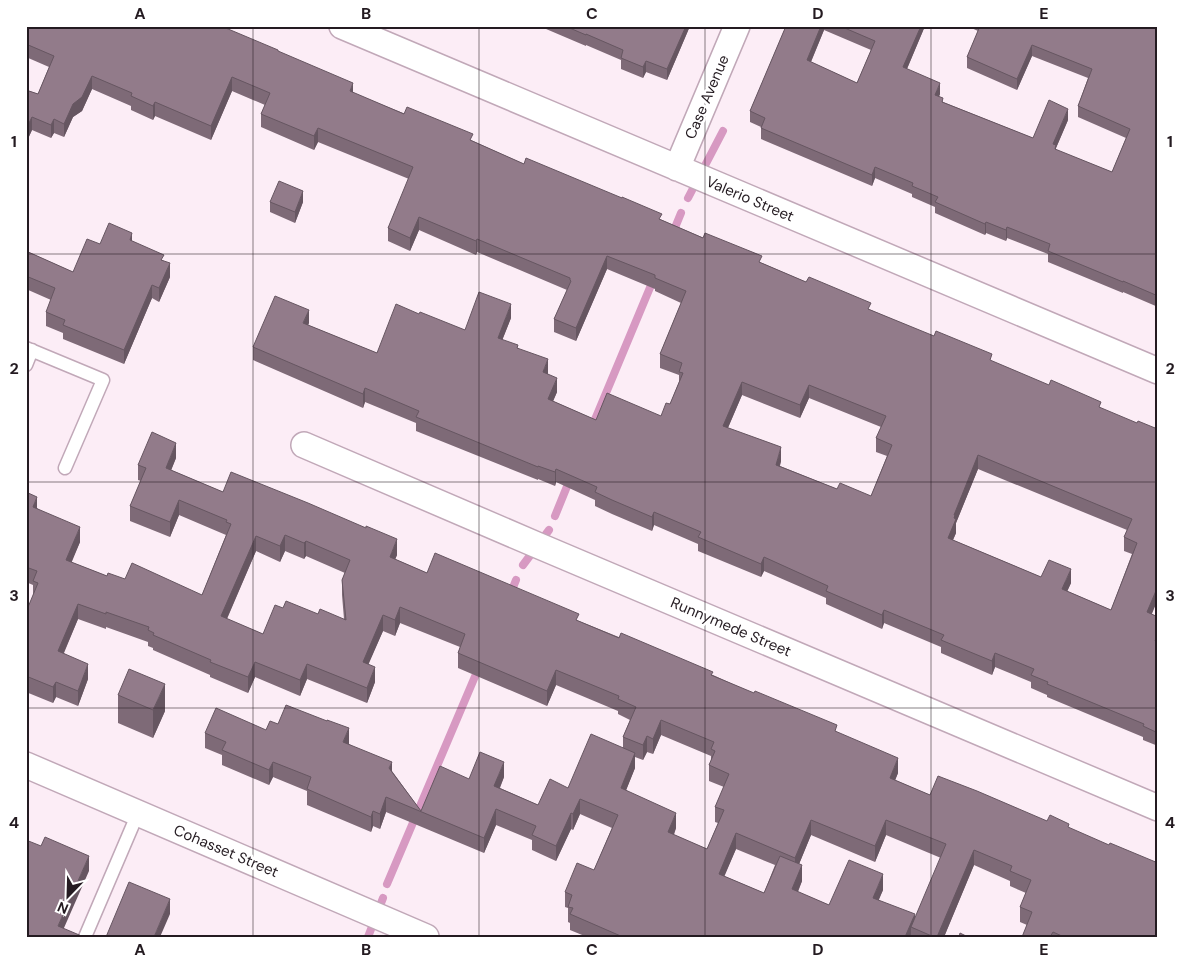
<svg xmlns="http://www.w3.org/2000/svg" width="1184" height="963" viewBox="0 0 1184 963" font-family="'DM Sans',sans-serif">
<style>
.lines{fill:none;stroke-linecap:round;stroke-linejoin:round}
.stream{stroke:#d799c2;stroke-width:8}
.lane-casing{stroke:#c1a8b8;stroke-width:15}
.street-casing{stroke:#c1a8b8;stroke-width:28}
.lane{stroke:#fff;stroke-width:12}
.street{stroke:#fff;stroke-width:25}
.wall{fill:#7e6a77;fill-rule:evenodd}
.shaded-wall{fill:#665661}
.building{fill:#927b8a;stroke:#665661;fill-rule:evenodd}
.grid{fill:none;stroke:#241b21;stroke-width:1;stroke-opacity:0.55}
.labels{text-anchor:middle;stroke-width:5;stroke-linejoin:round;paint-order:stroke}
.street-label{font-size:15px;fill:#241b21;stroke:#fff}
.neatline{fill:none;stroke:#241b21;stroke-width:2}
.grid-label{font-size:16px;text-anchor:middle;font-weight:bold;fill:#241b21}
</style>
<rect width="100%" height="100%" fill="#fcedf6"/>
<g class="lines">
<!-- stream -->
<path class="stream" d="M688 198 723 131
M672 235 681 213
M591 429 654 278
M555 516 570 479
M523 565 549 530
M510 595 516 580
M387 884 479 667
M368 937 383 898"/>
<!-- lane casing -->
<g class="lane-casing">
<path id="lane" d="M26 348 103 380 65 468
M26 365 32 350
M85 937 138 813"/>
</g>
<!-- street casing -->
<g class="street-casing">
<path id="street" d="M342 26 1158 371
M677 168 737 26
M304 445 537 545 1158 808
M26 765 426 937"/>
</g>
<!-- lane -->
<use href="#lane" class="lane"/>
<!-- street -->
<use href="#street" class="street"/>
</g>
<!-- wall -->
<path class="wall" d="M26 26 278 52 353 93 473 141 524 164 662 220 871 310 1101 408 1158 599 1151 614 1158 617V746L1143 740V737L1047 697V695L1031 688V682L995 667 992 675 941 653V647L884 623 882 629 826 604V598L764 571 761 577 698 551V544L654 525 652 531 612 514 595 506V500L556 482 555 486 538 479V480L416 431V423L365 402 363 408 253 360V347L309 323 308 325 377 353 419 314 465 330 511 318 502 340 518 348 548 373V374L557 392 553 401 596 420 661 416 670 404 679 382V375L660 368V354L681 303 655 291V289L607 269 576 341 554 332V319L567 290 477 252 476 255 419 230 410 251 388 241V228L409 179 318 142 314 150 261 127V114L265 105 232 91 211 140 155 116 153 120 131 110V106L92 89 82 111 73 117 64 137 54 133 51 138 32 130 26 143V90L38 94 49 67 26 57ZM742 395 800 418 809 398 881 427 876 438V452L887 456 871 496 837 489 780 466 781 461 728 428ZM978 469 1127 530 1124 537V551L1132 554 1111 610 1067 591 1071 583 1041 577 953 540 956 533V523Z
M539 26H690L667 80 646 72 643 78 621 69V60L586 45V46Z
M786 26H925L907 69 940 94 939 96 943 102 1033 138 1068 120 1056 148V150L1112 172 1126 138 1078 117V106L1088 78 1032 56 1017 90 967 68V57L978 31 967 26H1158V307L1123 292V293L1048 262V254L1007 238 1006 241 986 233 985 235 935 213V207L912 197V194L875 178 872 186 761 139V127L750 122V111ZM824 30 871 50 857 83 811 62Z
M270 202H303L295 223 270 212Z
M132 241 164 261 170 277 159 302 152 298 124 364 63 339V333L46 326V312L51 300 26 289V251L73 272 100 244Z
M176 458 171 470 223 492 397 555 395 559 427 573 579 621 713 675 837 732 898 773 895 780 930 795 1047 821 1069 828 1158 937H1022L1027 925 1020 922V907L1026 893 1010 886V881L974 865 944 937H587L570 930V923L568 922V908L565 907V892L594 870 612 828 580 814 573 830 571 829 556 861 532 850V840L496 825 484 853 386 812 380 829 373 826 371 832 307 805V791L273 777 269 785 222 765V755L205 748V733L266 730 278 724 349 744 392 771 421 811 469 779 504 777 500 788 538 805 568 788 623 748V737L630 720 618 714V711L556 685 547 706 458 668V653L460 647 400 623 395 636 383 631 368 664 375 682 367 703 307 679 300 696 255 677 248 693 210 677V675L153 650V648L148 646V642L106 627V629L78 619 64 653 88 679 78 706 56 697 53 703 26 692V612L33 596V585L26 582V492L37 508 80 542 71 562 107 576 202 595 226 535 179 515 170 537 130 521V506L141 481 138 480V465ZM256 551 280 562 285 551 304 559 306 556 345 573 342 580V595L344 619 283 608 263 634 227 619ZM661 735 711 756V761L709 765V781L724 787 715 807V822L718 823 707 849 674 835 676 828 626 790 635 768V757L643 760 647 752 653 754ZM811 835 875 862 886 835 941 858 915 919 878 900 883 890 829 905 798 892 802 881 799 864ZM736 849 775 865 764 893 724 876Z
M118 695 165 711 153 738 118 723Z"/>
<!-- shaded-wall -->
<path class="shaded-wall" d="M686 26H690L667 80V69Z
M821 26H824V30L807 71V60Z
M921 26H925L903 78V67Z
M1032 45V56L1017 90V79Z
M646 61V72L643 78V67Z
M92 76V89L82 111 73 117 64 137V124L73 104Z
M232 77V91L211 140V126Z
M353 83V97L350 91Z
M940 83V94L935 106V95Z
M155 102V116L153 120V106Z
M1068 109V120L1056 148V156L1053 144Z
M32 117V130L26 143V129Z
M54 119V133L51 138V125Z
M318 128V142L314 150V136Z
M875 167V178L872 186V175Z
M303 191V202L295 223V212Z
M419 217V230L410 251V238Z
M986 222V233L985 235V224Z
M1007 227V238L1006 241V230Z
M132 233V247L130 240Z
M477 239V252L476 255V241Z
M607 256V269L576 341V328Z
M170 263V277L159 302V288Z
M152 285V298L124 364V350Z
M511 304V318L498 351V338Z
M309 310V323L303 336V323Z
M548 359V373L543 386V372Z
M557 378V392L548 413V399Z
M742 382V395L723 439V426Z
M809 385V398L800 418V405Z
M365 388V402L363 408V394Z
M176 443V458L166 483V468Z
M781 447V461L776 478V465Z
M978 455V469L956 523V533L948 551V538L954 515Z
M556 469V482L555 486V472Z
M37 497V512L33 507Z
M179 500V515L170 537V522Z
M654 512V525L652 531V517Z
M80 527V542L66 576V560Z
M285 535V551L280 562V546Z
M256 536V551L221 632V616Z
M397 539V555L390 572V557Z
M306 541V556L304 559V543Z
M764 557V571L761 577V564Z
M1071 569V583L1062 603V589Z
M1158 586V599L1147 626V612Z
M78 604V619L58 666V651Z
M400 607V623L395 636V620Z
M884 610V623L882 629V615Z
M383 615V631L363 677V662Z
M995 653V667L992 675V661Z
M255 662V677L248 693V677Z
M88 664V679L78 706V691Z
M307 664V679L300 696V680Z
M375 667V682L367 703V688Z
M556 670V685L547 706V691Z
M56 682V697L53 703V687Z
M165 684V711L153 738V710Z
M661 720V735L653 754V739Z
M349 728V744L343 758V742Z
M647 736V752L643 760V745Z
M635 753V768L621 803V788Z
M898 758V773L890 793V778Z
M273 762V777L269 785V770Z
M392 762V777L389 768Z
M504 762V777L494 801V786Z
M386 797V812L380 829V814Z
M580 799V814L573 830V814Z
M496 809V825L484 853V838Z
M373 811V826L371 832V817Z
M571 813V829L556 861V846Z
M676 813V828L668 848V832Z
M811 820V835L795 874V858Z
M886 820V835L875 862V846Z
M736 833V849L719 889V874Z
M974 850V865L944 937H937Z
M89 856V871L60 937 58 926Z
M802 865V881L792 905V889Z
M883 874V890L873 914V898Z
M170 899V914L160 937H154Z
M915 914V929L911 927V937H905Z"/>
<!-- building -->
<path class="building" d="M26 26H221L278 50V51L353 83 350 91 404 114 407 107 473 134 470 140 524 164 526 158 622 198V197L662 214 659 219 703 238 705 233 762 256 759 262 806 282 809 277 871 303 868 309 934 336 936 331 992 354 990 360 1049 385 1051 380 1101 402 1099 407 1137 423 1138 421 1155 428 1156 425 1158 426V586L1147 612 1158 617V634L1155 641 1158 642V733L1143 726 1144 724 1047 684 1048 682 1031 675 1034 669 995 653 992 661 941 640 944 635 884 610 882 615 826 591 828 586 764 557 761 564 698 537 701 532 654 512 652 517 612 500 595 492 597 487 556 469 555 472 538 466V467L416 417 419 411 365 388 363 394 253 347 275 296 309 310 303 323 377 353 396 304 419 314 420 312 465 330 479 292 511 304 498 338 518 345 517 348 548 359 543 372 557 378 548 399 596 420 607 393 661 416 666 403 670 404 683 373 679 372 682 363 660 354 686 291 655 278V275L607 256 576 328 554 319 571 281 570 280V278L477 239 476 241 419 217 410 238 388 228 413 167 318 128 314 136 261 114 270 93 232 77 211 126 155 102 153 106 131 96 132 93 92 76 82 97 73 104 64 124 54 119 51 125 32 117 26 129V90L38 94 54 56 26 44ZM742 382 800 405 809 385 886 416 876 438 892 445 871 496 840 483 837 489 776 465 781 447 723 426ZM978 455 1132 519 1124 537 1137 543 1111 610 1062 589 1071 569 1049 560 1041 577 948 538 956 519 954 518 955 515H954Z
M565 26H686L667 69 646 61 643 67 621 58 623 50 586 34V35Z
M786 26H821L807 60 857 83 875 41 840 26H921L903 67 940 83 935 95 943 98 942 102 1033 138 1049 100 1068 109 1053 144 1056 145 1055 149 1112 172 1130 129 1078 106 1092 69 1032 45 1017 79 967 57 980 26H1158V296L1123 281V282L1048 251 1050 244 1007 227 1006 230 986 222 985 224 935 202 938 197 912 186 913 183 875 167 872 175 761 128 765 118 750 111Z
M279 181 303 191 295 212 270 202Z
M109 223 132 233 130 240 164 255 161 260 170 263 159 288 152 285 124 350 63 325 65 320 46 312 55 288 26 276V251L73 272 87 239 100 244Z
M152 432 176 443 166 468 223 492 231 472 308 503 366 528V526L397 539 390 557 427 573 435 553 579 614 576 620 619 638 621 633 713 672 711 675 754 693 755 691 837 725 835 731 898 758 890 778 930 795 938 776 977 791 1047 821 1050 815 1069 824 1068 827 1109 845 1110 843 1158 863V937H1064L1053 932 1050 937H1022L1032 912 1020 907 1031 880 1010 871 1012 866 974 850 937 937H934L911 927 946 844 886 820 875 846 811 820 795 858 736 833 719 874 764 893 780 856 802 865 792 889 829 905 849 860 883 874 873 898 915 914 905 937H623L570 914 573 908 568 907 572 895 565 892 577 863 594 870 618 815 580 799 573 814 571 813 556 846 532 835 536 826 496 809 484 838 386 797 380 814 373 811 371 817 307 789 311 777 273 762 269 770 222 750 226 742 205 733 216 708 266 730 270 721 278 724 286 705 327 721V720L349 728 343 742 392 762 389 768 421 811 440 766 469 779 480 752 504 762 494 786 538 805 550 779 568 788 591 734 635 753 621 788 676 813 668 832 707 849 724 810 715 807 729 774 709 765 715 751 711 749 714 742 661 720 653 739 647 736 643 745 623 737 636 707 618 699 619 696 556 670 547 691 458 653 465 634 400 607 395 620 383 615 363 662 375 667 367 688 307 664 300 680 255 662 248 677 210 662 211 660 153 635 154 633 148 630 149 627 106 612V614L78 604 58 651 88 664 78 691 56 682 53 687 26 676V612L38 583 33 581 37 571 26 567V492L37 497 33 507 80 527 66 560 107 576 108 573 125 579 132 563 202 595 231 524 226 522 227 520 179 500 170 522 130 506 146 468 138 465ZM285 535 304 543 306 541 350 560 342 580 346 620 320 609 318 614 286 601 283 608 275 605 263 634 221 616 256 536 280 546Z
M129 669 165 684 153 710 118 695Z
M45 837 89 856 58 926 84 937H26V840L41 846Z
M129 882 170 899 154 937H106Z
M960 933 968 937H959Z"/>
<!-- grid -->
<path class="grid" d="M253 26V937M479 26V937M705 26V937M931 26V937M26 254H1158M26 482H1158M26 708H1158"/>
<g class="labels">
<!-- street labels -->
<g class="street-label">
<text transform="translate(707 97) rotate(-67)" y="5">Case Avenue</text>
<text transform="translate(750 199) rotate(23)" y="5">Valerio Street</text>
<text transform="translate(731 627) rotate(23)" y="5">Runnymede Street</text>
<text transform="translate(226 851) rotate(23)" y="5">Cohasset Street</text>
</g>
</g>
<!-- border -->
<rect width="1184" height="963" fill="none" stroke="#ffffff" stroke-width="55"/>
<!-- north arrow -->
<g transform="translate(68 896) rotate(203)" stroke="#ffffff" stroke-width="4" paint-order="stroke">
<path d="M0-4L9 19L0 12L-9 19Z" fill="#241b21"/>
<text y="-8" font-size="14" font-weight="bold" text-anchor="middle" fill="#241b21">N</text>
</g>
<rect x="28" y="28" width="1128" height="908" class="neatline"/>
<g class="grid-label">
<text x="140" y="19">A</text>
<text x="366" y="19">B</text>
<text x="592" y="19">C</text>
<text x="818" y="19">D</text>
<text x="1044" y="19">E</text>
<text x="14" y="147">1</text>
<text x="1170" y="147">1</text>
<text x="14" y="374">2</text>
<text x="1170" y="374">2</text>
<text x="14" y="601">3</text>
<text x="1170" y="601">3</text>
<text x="14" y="828">4</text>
<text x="1170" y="828">4</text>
<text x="140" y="955">A</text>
<text x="366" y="955">B</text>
<text x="592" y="955">C</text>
<text x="818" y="955">D</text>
<text x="1044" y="955">E</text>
</g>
</svg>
